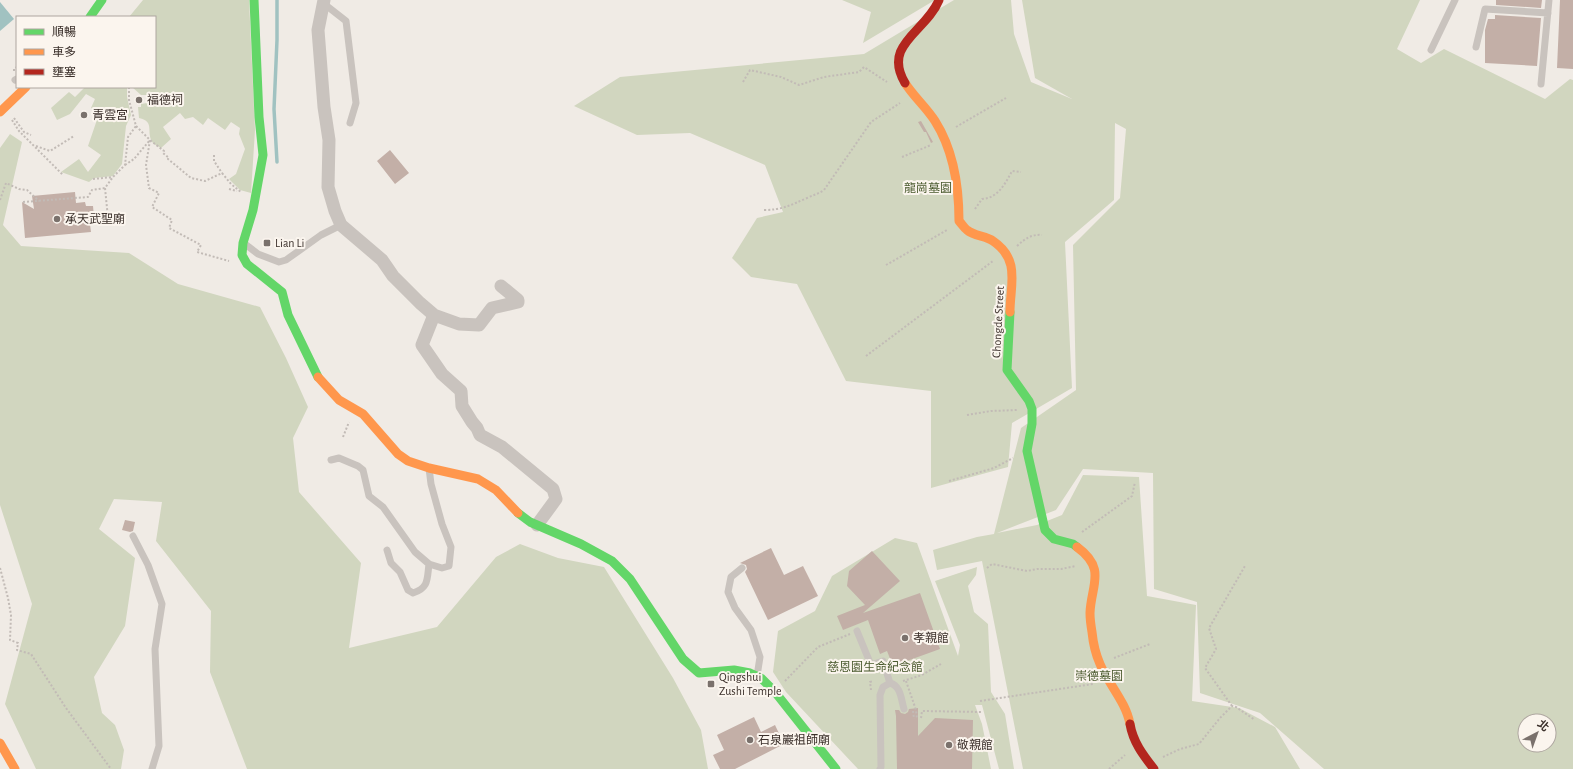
<svg xmlns="http://www.w3.org/2000/svg" width="1573" height="769" viewBox="0 0 1573 769" font-family="'Alegreya Sans','Noto Sans TC',sans-serif">
<style>
.green{fill:#d1d6bf;fill-rule:evenodd}
.water{fill:#a1c2c1}
.lines{fill:none;stroke-linecap:round;stroke-linejoin:round}
.stream{stroke:#a1c2c1;stroke-width:3.5}
.building{fill:#c3afa7}
.path{stroke:#c2bbb6;stroke-width:2;stroke-dasharray:2 2;stroke-linecap:butt}
.lane{stroke:#c9c3be;stroke-width:7}
.street{stroke:#c9c3be;stroke-width:13}
.fast{stroke:#63d668;stroke-width:9}
.slow{stroke:#ff974d;stroke-width:9}
.jam{stroke:#b3261e;stroke-width:9}
.poi-dot{fill:#7a716c;stroke:#fbf5ee;stroke-width:1.5}
.labels{text-anchor:middle;stroke-width:4;stroke-linejoin:round;paint-order:stroke}
.poi-label{font-size:12px;fill:#3b302b;stroke:#fbf5ee;text-anchor:start}
.park-label{font-size:12px;fill:#4a5a2e;stroke:#fbf5ee}
.street-label{font-size:12px;fill:#3b302b;stroke:#fbf5ee}
</style>
<rect width="100%" height="100%" fill="#f0ebe5"/>
<!-- green -->
<path class="green" d="M143 0H249L255 130 251 193 240 190 229 179 236 174 245 149 239 134 240 128 231 122 225 130 208 118 203 125 193 117 185 119 180 113 163 127 171 139 161 148C159 147 155 145 153 143 145 132 156 122 139 118L138 107H141V104L147 103 146 95H141L132 87H155V17H129Z
M842 0H935L863 43 871 12Z
M954 0H1011L1014 34 1031 82 1072 99 1035 78 1022 0H1420L1397 49 1421 63 1444 49 1545 99 1570 79 1573 80V769H1324L1260 713 1200 693 1197 602 1154 589 1153 473 1083 469 1056 510 997 533 1037 525 1062 515 1083 475 1139 477 1147 596 1196 605 1192 701 1239 708 1275 727 1300 769H1023L982 561 937 570 933 550 977 537 994 534 1021 428 1076 390 1073 245 1120 198 1126 129 1115 123 1114 200 1065 242 1072 388 1012 423 1008 467 931 488V391L846 381 797 284 751 277 732 258 757 218 783 212 765 165 690 133 637 135 574 106 620 77 864 54ZM1525 721H1549V745H1525Z
M85 87H127V97L131 115 126 126 122 164 113 176 94 178 89 182 61 172 79 159 88 172 101 155 88 146 100 111 91 108 95 99 86 94 70 114 57 120 51 108 69 92 75 97Z
M10 134 22 142 3 225 21 246 129 253 178 284 260 307 286 358 308 407 293 438 299 492 361 563 349 648 437 627 496 557 520 544 558 558 604 567 673 678 701 730 708 769H247L210 672 211 611 156 541 162 502 114 499 99 529 135 558 125 626 94 677 102 713 115 725 124 750 121 769H36L5 704 32 604 0 505V148Z
M895 538 917 543 958 656 960 645 935 581 977 567 976 575 968 586 974 612 988 624 991 692 1005 714 1014 769H999L982 705H975L982 724 991 769H858L786 692 773 672 778 631 815 611 832 576Z"/>
<!-- water -->
<path class="water" d="M0 2 14 19 0 31Z"/>
<g class="lines">
<!-- stream -->
<path class="stream" d="M277 162 274 109 277 40V0"/>
</g>
<!-- building -->
<path class="building" d="M1496 0H1542L1541 8 1496 5Z
M1560 0H1573V69L1557 68Z
M1495 15 1541 18 1537 66 1485 63V30L1488 19H1495Z
M921 121 933 142 931 143 926 132H924L918 122Z
M390 150 409 173 395 184 377 161Z
M75 192 76 203 85 202 86 206H93L94 217H89L91 232 25 238 22 202 34 209 32 196Z
M125 520 135 522 133 531 130 532 122 530Z
M771 548 784 575 803 566 818 596 768 620 745 572 747 569 746 565 740 563Z
M872 551 900 581 863 613 920 593 940 649 893 666 887 651 880 654 868 620 843 630 837 616 865 605 847 586 849 571Z
M918 708V736L935 718 973 720 972 769H897L896 716 895 710H899L901 713 905 714 908 712 909 709Z
M754 717 761 732 775 725 784 744 735 769H720L713 755 724 750 717 735Z"/>
<g class="lines">
<!-- path -->
<path class="path" d="M14 71V69L17 67
M743 82 750 70 781 77 799 85 824 77 859 72 864 67 887 82
M129 87V100L136 126 150 140 146 165 149 188 159 193 152 207 172 220 169 228 201 245 197 252 229 261
M14 118 24 132 31 135
M12 120 19 131 63 175
M956 127 1006 98
M36 146 50 151 74 136
M214 155V161L222 173
M902 157 931 145
M125 165 134 159 150 140 164 151 163 153 169 158 168 159 191 178 205 181 222 173 231 184 241 192
M93 179 113 177
M229 189 237 191
M0 200 6 183 19 189 27 190 39 201
M23 202 88 197 92 190 105 188
M975 209 982 199C998 198 1005 184 1012 171L1021 172
M764 210C782 210 791 205 807 198 813 195 818 194 824 190L871 122 900 103
M108 218 105 188 113 177 125 165 128 137 136 126
M1017 246C1025 239 1031 234 1042 235
M886 265 947 230
M866 356 993 261
M967 415 991 411 1017 410
M343 437 349 422
M949 481 994 468 1013 458
M1082 532 1132 496 1135 482
M0 568 8 598 11 615 10 640 18 643 17 650 31 654 66 708 111 769
M987 568 992 564 1027 571 1037 569H1061L1076 566
M1114 658 1150 644
M785 681 818 647 850 634
M903 681 922 675 941 664
M906 681 916 710 917 719
M871 690 870 682 873 681
M980 701 1093 684
M1232 706 1205 668 1216 649 1209 628 1245 566
M913 711 914 719
M921 718 922 711 982 712
M1163 757 1180 749 1199 744 1220 718 1232 706 1236 707 1255 720
M1109 769 1125 755"/>
<!-- lane -->
<path class="lane" d="M323 3 346 21 356 103 350 123
M1476 47 1485 9 1548 13
M1431 50 1455 0
M15 80 17 79
M1541 84 1549 0
M245 244 258 254 279 262 286 260 321 235 341 225
M331 460 339 458 358 466 363 470 369 496 383 507 415 552 429 564 442 568 449 566 451 547 442 524 431 484 429 468
M133 536 148 565 162 604 155 649 159 746 152 769
M387 550 391 563 400 572 408 590 413 593C429 588 427 579 429 564
M742 568 731 577 728 592 735 608 751 630 760 657 757 676
M857 631 871 665 883 661 890 683
M880 769 881 767 880 695 883 687 890 683C901 686 901 699 904 709"/>
<!-- street -->
<path class="street" d="M324 0 318 30 324 107 329 140 328 187 335 211 341 225 382 260 393 276 420 303 434 315 459 324 479 325 492 308 518 302V300L501 286
M434 315 422 345 442 374 461 391 462 406 472 422 477 428 480 435 502 447 553 489 556 499 537 525"/>
<!-- fast -->
<path class="fast" d="M254 0 259 117 263 155 253 210 243 243 242 255 247 264 282 292 288 315 318 377
M90 17 102 0
M1010 312 1007 370 1029 401 1032 409V424L1027 451 1045 530 1054 539 1073 544 1077 547
M518 513 530 522 581 544 612 561 630 579 683 659 699 673 734 670 750 673 761 678 775 692 836 769"/>
<!-- slow -->
<path class="slow" d="M905 83C914 97 926 107 935 121 954 151 959 186 959 221 962 224 964 228 967 230 974 236 986 236 993 241 1021 260 1010 285 1010 312
M0 112 26 87
M318 377 339 400 363 414 398 454 408 461 429 468 478 479 496 490 518 513
M1077 547C1107 569 1091 585 1090 613 1090 619 1091 626 1092 632 1093 642 1096 655 1100 664 1109 685 1126 702 1130 724
M0 743 15 769"/>
<!-- jam -->
<path class="jam" d="M905 83C882 44 926 32 939 0
M1130 724C1133 742 1143 755 1154 769"/>
</g>
<!-- markers -->
<g class="poi-dot">
<circle cx="139" cy="100" r="4"/>
<circle cx="84" cy="115" r="4"/>
<circle cx="57" cy="219" r="4"/>
<rect x="263" y="239" width="8" height="8" rx="2"/>
<circle cx="905" cy="638" r="4"/>
<rect x="707" y="680" width="8" height="8" rx="2"/>
<circle cx="750" cy="740" r="4"/>
<circle cx="949" cy="745" r="4"/>
</g>
<g class="labels">
<!-- poi labels -->
<g class="poi-label">
<text x="147" y="104">福德祠</text>
<text x="92" y="119">青雲宮</text>
<text x="65" y="223">承天武聖廟</text>
<text x="275" y="247">Lian Li</text>
<text x="913" y="642">孝親館</text>
<text x="719" y="681">Qingshui<tspan x="719" dy="14">Zushi Temple</tspan></text>
<text x="758" y="744">石泉巖祖師廟</text>
<text x="957" y="749">敬親館</text>
</g>
<!-- park labels -->
<g class="park-label">
<text x="928" y="192">龍崗墓園</text>
<text x="875" y="671">慈恩園生命紀念館</text>
<text x="1099" y="680">崇德墓園</text>
</g>
<!-- street labels -->
<g class="street-label">
<text transform="translate(998 322) rotate(-87)" y="4">Chongde Street</text>
</g>
</g>
<!-- legend -->
<rect x="16" y="16" width="140" height="72" fill="#fbf5ee" stroke="#aea6a0"/>
<rect x="24" y="29" width="20" height="6" fill="#63d668" stroke="#aea6a0"/>
<text x="52" y="36" font-size="12" fill="#3b302b">順暢</text>
<rect x="24" y="49" width="20" height="6" fill="#ff974d" stroke="#aea6a0"/>
<text x="52" y="56" font-size="12" fill="#3b302b">車多</text>
<rect x="24" y="69" width="20" height="6" fill="#b3261e" stroke="#aea6a0"/>
<text x="52" y="76" font-size="12" fill="#3b302b">壅塞</text>
<!-- north arrow -->
<g transform="translate(1537 733) rotate(41)"><circle r="19" fill="#fbf5ee" stroke="#aea6a0"/>
<path d="M0-3L7 15L0 10L-7 15Z" fill="#7a716c"/>
<text y="-6" font-size="11" font-weight="bold" text-anchor="middle" fill="#3b302b">北</text>
</g>
</svg>
